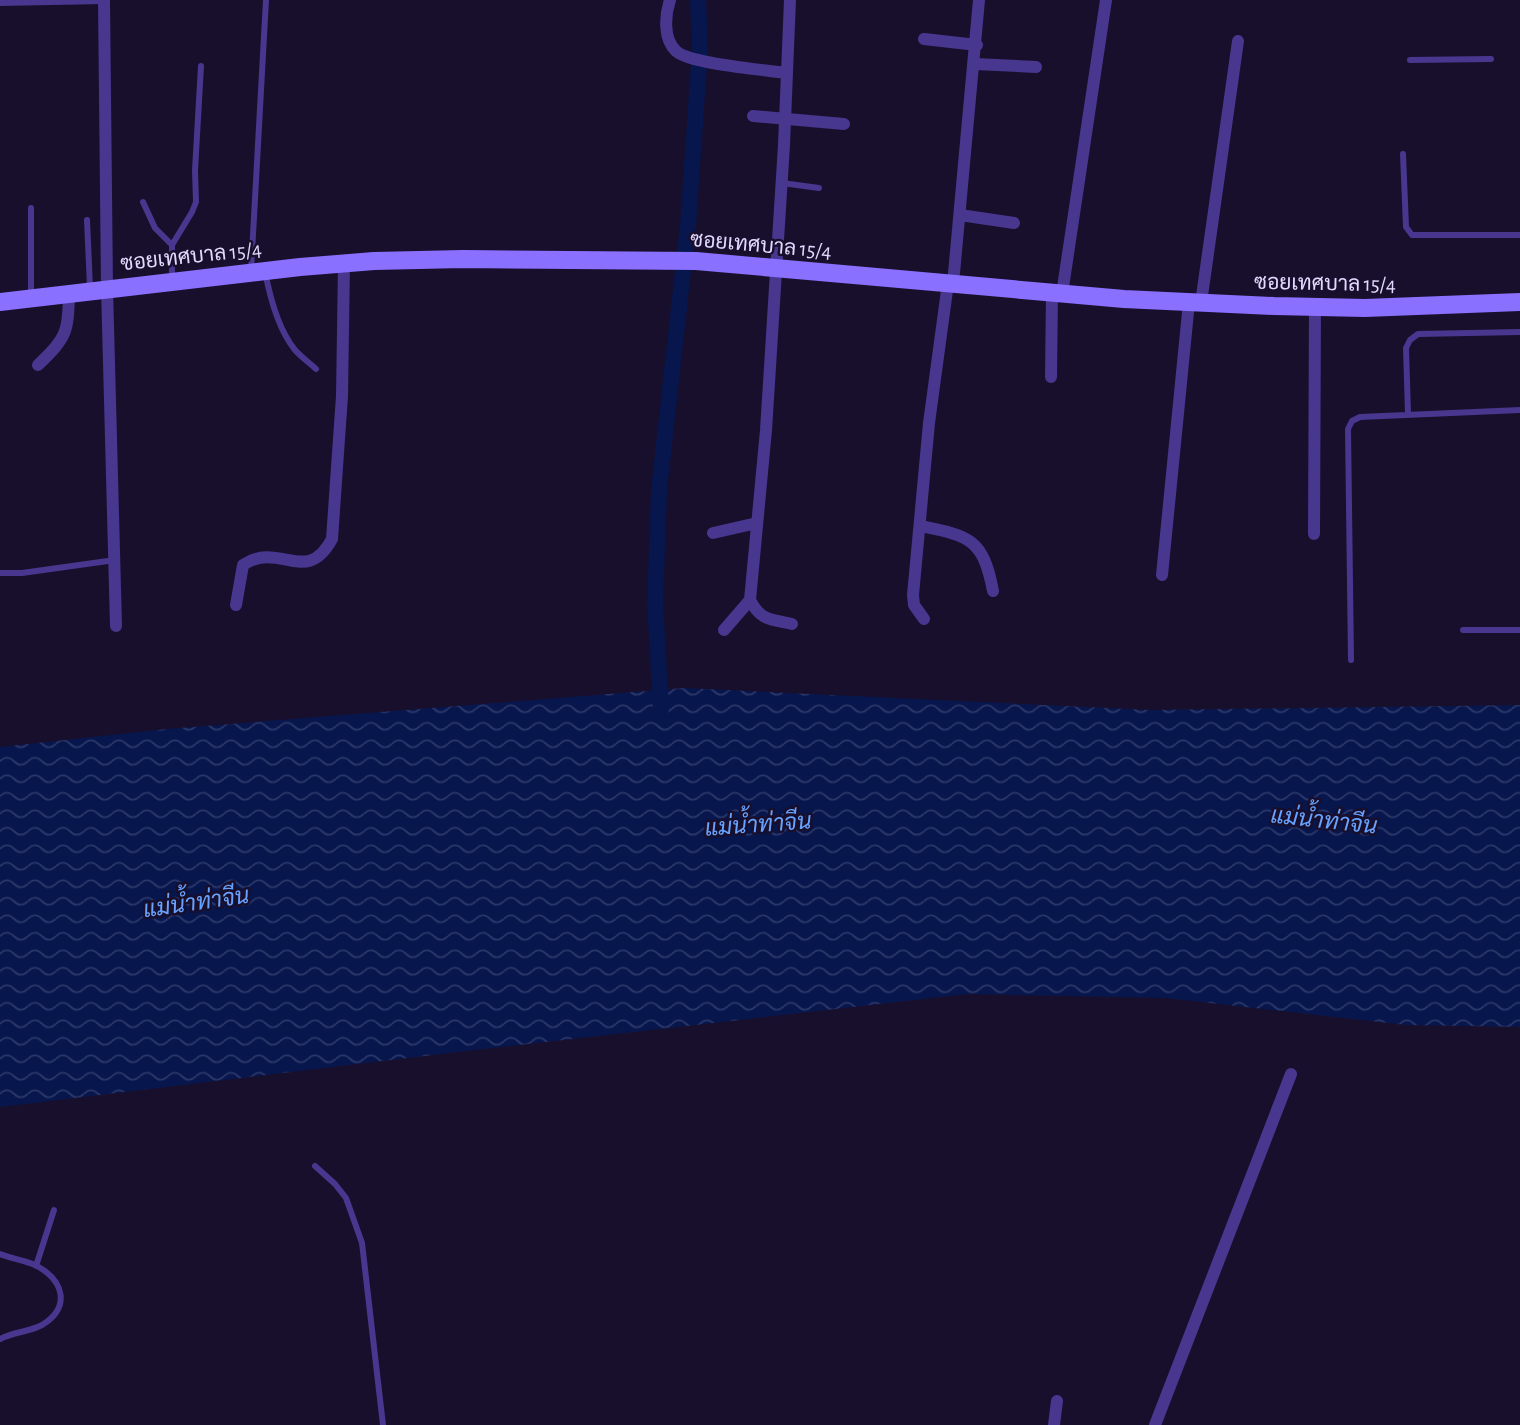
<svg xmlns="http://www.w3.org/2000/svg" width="1520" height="1425" viewBox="0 0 1520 1425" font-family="'Alegreya Sans',Sarabun,sans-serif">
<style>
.water{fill:url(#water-waves)}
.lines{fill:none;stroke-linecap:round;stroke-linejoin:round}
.canal{stroke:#07164d;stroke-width:16}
.lane{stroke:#47378e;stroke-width:6}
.street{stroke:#47378e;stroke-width:12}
.secondary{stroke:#8970ff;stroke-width:18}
.labels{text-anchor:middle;stroke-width:5;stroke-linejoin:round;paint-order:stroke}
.street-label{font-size:21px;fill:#e3d9ff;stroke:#180f2c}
.water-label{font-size:23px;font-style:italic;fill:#67a2ff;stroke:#180f2c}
</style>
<defs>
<pattern id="water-waves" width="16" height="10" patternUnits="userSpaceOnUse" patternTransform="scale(1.75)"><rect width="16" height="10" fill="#07164d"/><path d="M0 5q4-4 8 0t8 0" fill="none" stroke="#2b3768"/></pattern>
</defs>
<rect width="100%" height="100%" fill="#180f2c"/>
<!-- water -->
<path class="water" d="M684 688 1150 710 1520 705V1027L1406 1025 1166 998 968 994 474 1050 0 1107V747L167 729Z"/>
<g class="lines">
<!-- canal -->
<path class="canal" d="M661 709 655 604 659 490 688 225 700 49 698 0"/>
<!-- lane -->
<path class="lane" d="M0 3 104 1
M1410 60 1491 59
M1403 154 1406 227 1412 235H1520
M782 183 819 188
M143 202 155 228 172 245
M87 220 90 288
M251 271 266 0
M265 271C270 298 278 329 295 350 301 357 310 363 316 369
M172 279V245L192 212 196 202 195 170 201 66
M31 297V208
M1408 414 1406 348 1410 340 1418 334 1520 332
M0 573H22L115 560
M1463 630H1520
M1351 660 1348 429 1352 421 1360 417 1520 410
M315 1166 335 1184 346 1198 362 1243 383 1425
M0 1254C12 1259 25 1260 37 1266 64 1281 71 1307 42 1325 29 1332 13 1332 0 1339
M36 1266 54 1210"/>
<!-- street -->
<path class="street" d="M104 0 107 288 116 626
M670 0C665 15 663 39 676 51 689 64 766 70 787 73
M924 39 977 45
M975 64 1036 67
M753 116 844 124
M960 215 1014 223
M953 284 979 0
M1062 294 1106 0
M1201 303 1238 41
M38 365C67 337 68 333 69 293
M1051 377 1052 293
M920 526C969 536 983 538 993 591
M713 533 757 523
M1314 534 1315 307
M1162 575 1189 302
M750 600C761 621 770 619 792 624
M236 605 243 565C280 540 306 587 332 539L342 396 344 263
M924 619 914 605 913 595 929 423 948 283
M724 630 750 600 766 430 784 145 790 0
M1054 1425 1057 1401
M1155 1425 1291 1074"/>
<!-- secondary -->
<path class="secondary" d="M0 302 300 267 374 261 463 259 696 261 1124 299 1274 306 1365 308 1520 302"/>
</g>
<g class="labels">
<!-- street labels -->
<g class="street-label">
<text transform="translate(761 245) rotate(5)" y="7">ซอยเทศบาล 15/4</text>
<text transform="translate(191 256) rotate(-6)" y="7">ซอยเทศบาล 15/4</text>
<text transform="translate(1325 283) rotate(1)" y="7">ซอยเทศบาล 15/4</text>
</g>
<!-- water labels -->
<g class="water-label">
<text transform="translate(1324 820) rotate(6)" y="8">แม่น้ำท่าจีน</text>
<text transform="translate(758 824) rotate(-4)" y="8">แม่น้ำท่าจีน</text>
<text transform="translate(196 902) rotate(-8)" y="8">แม่น้ำท่าจีน</text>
</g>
</g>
</svg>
